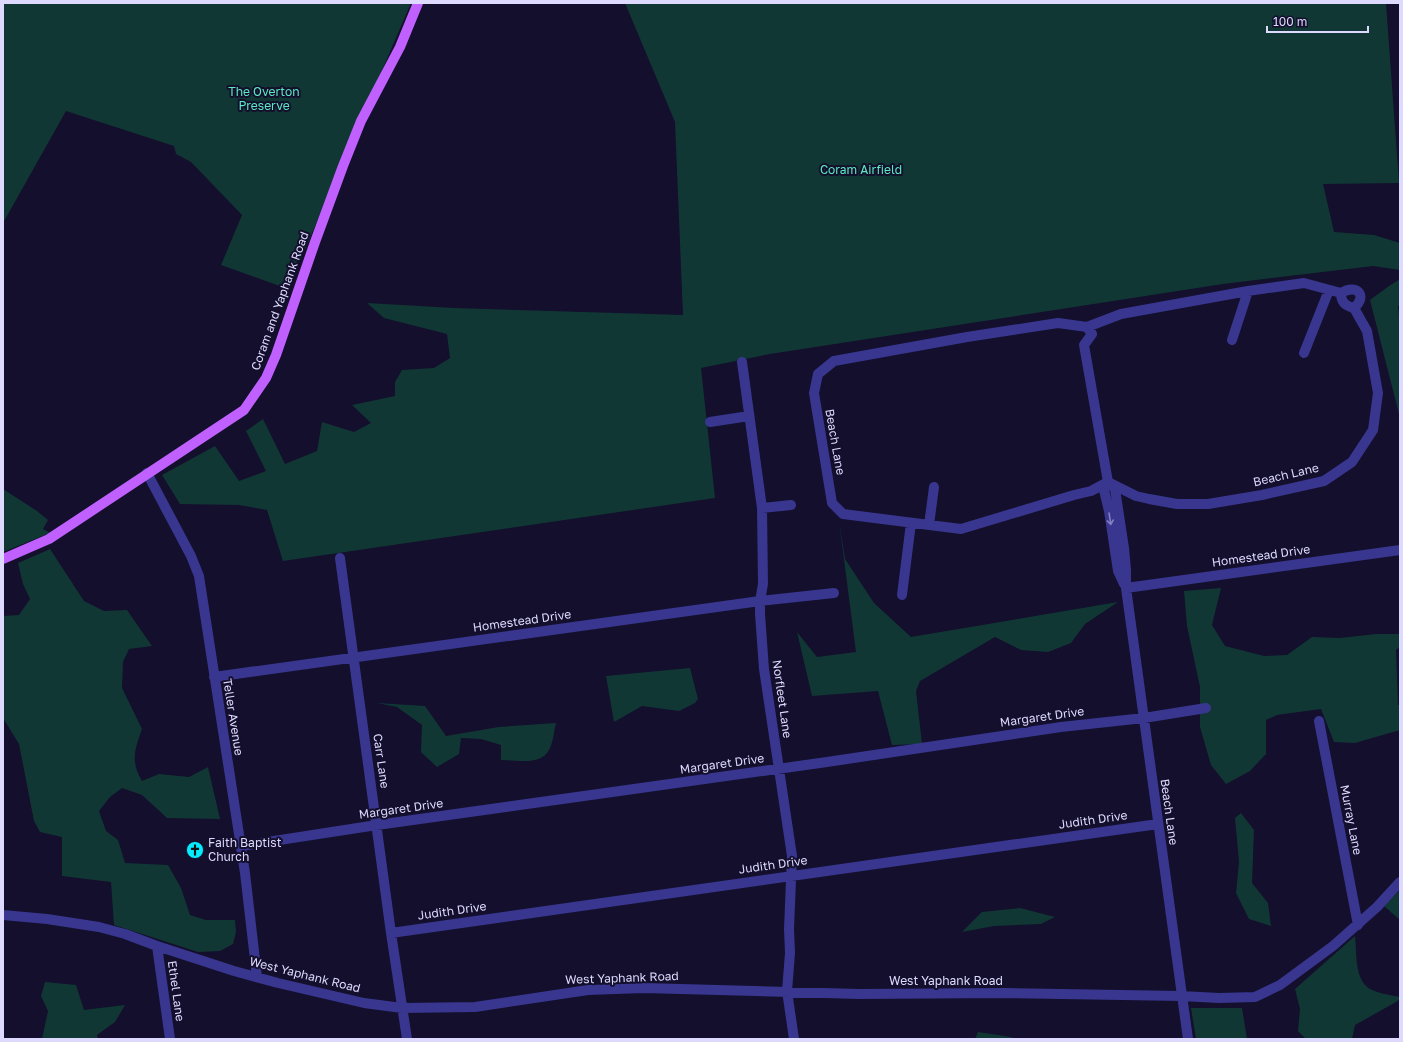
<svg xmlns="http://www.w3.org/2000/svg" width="1403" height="1042" viewBox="0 0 1403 1042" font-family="'Golos Text',sans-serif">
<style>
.green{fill:#113735}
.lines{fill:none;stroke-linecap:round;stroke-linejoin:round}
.minor{stroke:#38368f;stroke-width:10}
.major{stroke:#c061ff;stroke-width:10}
.oneway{stroke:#8380c1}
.labels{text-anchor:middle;stroke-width:4;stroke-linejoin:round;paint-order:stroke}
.park-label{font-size:12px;fill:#5beac3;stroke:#130f2c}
.street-label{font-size:12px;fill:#dedaff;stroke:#130f2c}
.poi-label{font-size:12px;fill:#dedaff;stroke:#130f2c;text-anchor:start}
</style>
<rect width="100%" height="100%" fill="#130f2c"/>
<!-- green -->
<path class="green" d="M3 3H411L288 289 221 265 242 215 191 162 176 154 174 146 66 111 3 223Z
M625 3H1386L1399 183 1323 184 1334 232 1374 235 1400 243V270L1373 266 1223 284 770 354 701 368 715 498 283 561 267 510 239 505 180 504 162 475 215 446 239 481 266 471 246 431 263 419 285 464 317 451 322 422 354 432 371 423 352 405 395 396V382L402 370 434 368 450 358 447 334 384 318 367 303 454 308 683 315 675 122Z
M1400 279V306H1398L1400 326V414H1399L1370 300 1389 286Z
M3 489 37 511 48 520 43 529 50 533 3 552Z
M839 521 845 559 874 603 911 637 1118 602 1085 624 1071 643 1048 652 1021 650 995 637 920 681 916 691 922 744 892 745 878 691 812 696 797 632 817 657 856 652Z
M50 549 84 601 104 611 127 610 152 646 129 649 123 662 122 688 142 729C135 749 130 761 142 781L159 774 189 777 208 767 220 819 167 818 142 795 122 788 110 797 99 811 106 831 118 840 125 863 168 865 181 888 190 915 206 920H235L236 932 233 944 220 951 198 952 114 925 111 882 62 876V837L40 832 34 821 19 744 3 718V616L19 615 30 599 23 584 18 563Z
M1221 588 1212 625 1225 646 1264 656 1287 655 1312 637 1340 638 1376 634H1400V647L1396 650 1398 705H1400V730L1355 743 1334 742 1321 709 1277 715 1266 720V754L1250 771 1226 784 1211 765 1200 727V687L1187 626 1184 591Z
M690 668 698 699 695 703 679 711 642 706 614 722 606 676Z
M377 703 425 706 446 736 499 727 556 723C554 731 553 743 549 750 541 766 515 760 501 760V745L481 739 461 738 459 754 437 767 421 752 422 725 397 707Z
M1241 813 1254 830 1252 883 1268 903 1271 926 1249 919 1236 893 1239 862 1235 818Z
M1400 890V920L1384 906Z
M1020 908 1055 917 1041 924 994 926 962 932 982 912Z
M1355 936C1357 953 1354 982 1372 990 1381 994 1391 995 1400 997V999L1396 1002 1355 1025 1352 1039H1306L1298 1031 1300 1009 1295 989Z
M45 982 76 985 84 1010 125 1005 115 1022 97 1035 98 1039H42L48 1011 41 996Z
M1191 1008H1242L1247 1039H1196Z
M978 1032 1011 1037 1015 1039H975Z"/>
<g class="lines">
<!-- minor -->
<path class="minor" d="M1087 327 1092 334 1084 345 1108 482 1115 489 1124 548 1126 570V588L1188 1039
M1232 340 1248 291
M1304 353 1329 290
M742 362 762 508 763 584 760 601V614L764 669 792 856 789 929 790 953 787 991 794 1039
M710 422 749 416
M147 473 191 556 199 576 245 873 257 977
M1108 482 1091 491 1074 495 961 529 843 514 832 503 814 393 818 374 834 361 967 337 1058 323 1087 327 1121 314 1248 291 1304 283 1341 293C1357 283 1368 296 1354 308 1346 306 1341 303 1341 293
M1108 482 1104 490 1109 511 1118 571 1124 584
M1110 483 1136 496 1149 499 1177 504H1208L1262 495 1324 481 1352 462 1373 430 1378 393 1367 331 1354 308
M762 508 791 505
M929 525 934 487
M340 558 391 933 407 1039
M1126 588 1400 550
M902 595 911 523
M214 677 760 601 834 593
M1319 721 1358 925
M241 846 377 825 827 762 1061 727 1144 718 1206 708
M3 915 47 919 99 927 125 934 157 946 234 971 278 983 364 1003 402 1008 475 1007 588 990 644 988 859 994 1006 993 1181 996 1219 998 1255 997 1280 985 1333 946 1377 907 1400 882
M391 933 1158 824
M157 946 170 1039"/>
<!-- major -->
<path class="major" d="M3 559 49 539 244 410 266 378 276 355 315 242 343 166 361 121 400 47 418 3"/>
</g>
<!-- one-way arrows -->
<defs><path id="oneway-shaft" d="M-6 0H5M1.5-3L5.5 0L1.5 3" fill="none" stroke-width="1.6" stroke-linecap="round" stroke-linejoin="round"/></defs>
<use class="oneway" href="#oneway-shaft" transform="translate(1110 519) rotate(81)"/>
<!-- icons -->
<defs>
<g id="church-disc" transform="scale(0.9)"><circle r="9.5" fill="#06ecff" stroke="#130f2c"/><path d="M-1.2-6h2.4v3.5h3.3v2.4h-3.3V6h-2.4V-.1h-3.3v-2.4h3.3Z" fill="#111"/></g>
</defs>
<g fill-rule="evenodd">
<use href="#church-disc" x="195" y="850"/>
</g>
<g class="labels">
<!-- park labels -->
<g class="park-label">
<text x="264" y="96">The Overton<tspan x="264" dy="14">Preserve</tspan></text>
<text x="861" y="174">Coram Airfield</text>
</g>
<!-- street labels -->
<g class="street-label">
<text transform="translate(280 301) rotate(-70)" y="4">Coram and Yaphank Road</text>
<text transform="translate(835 442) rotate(80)" y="4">Beach Lane</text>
<text transform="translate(1286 475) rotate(-13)" y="4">Beach Lane</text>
<text transform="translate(1261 556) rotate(-8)" y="4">Homestead Drive</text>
<text transform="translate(522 621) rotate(-8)" y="4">Homestead Drive</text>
<text transform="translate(782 699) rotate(82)" y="4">Norfleet Lane</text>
<text transform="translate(233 717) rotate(81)" y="4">Teller Avenue</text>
<text transform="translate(1042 717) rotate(-8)" y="4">Margaret Drive</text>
<text transform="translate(381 761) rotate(82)" y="4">Carr Lane</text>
<text transform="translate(722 764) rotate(-8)" y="4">Margaret Drive</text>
<text transform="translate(401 809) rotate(-8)" y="4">Margaret Drive</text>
<text transform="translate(1169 812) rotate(82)" y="4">Beach Lane</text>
<text transform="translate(1093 820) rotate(-8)" y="4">Judith Drive</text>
<text transform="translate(1351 820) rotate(79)" y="4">Murray Lane</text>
<text transform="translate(773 865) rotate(-8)" y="4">Judith Drive</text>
<text transform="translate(452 911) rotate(-8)" y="4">Judith Drive</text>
<text transform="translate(305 975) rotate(14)" y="4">West Yaphank Road</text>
<text transform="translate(622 978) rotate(-2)" y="4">West Yaphank Road</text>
<text x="946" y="985">West Yaphank Road</text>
<text transform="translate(176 991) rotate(82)" y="4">Ethel Lane</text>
</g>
<!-- poi labels -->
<g class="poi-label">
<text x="208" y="847">Faith Baptist<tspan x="208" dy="14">Church</tspan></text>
</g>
</g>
<!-- border -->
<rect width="1403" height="1042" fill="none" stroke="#dedaff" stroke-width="8"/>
<!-- scale -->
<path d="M1267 26v6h101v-6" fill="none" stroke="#dedaff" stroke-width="2"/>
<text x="1273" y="26" font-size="12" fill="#dedaff" stroke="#130f2c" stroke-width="3" paint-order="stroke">100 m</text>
</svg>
